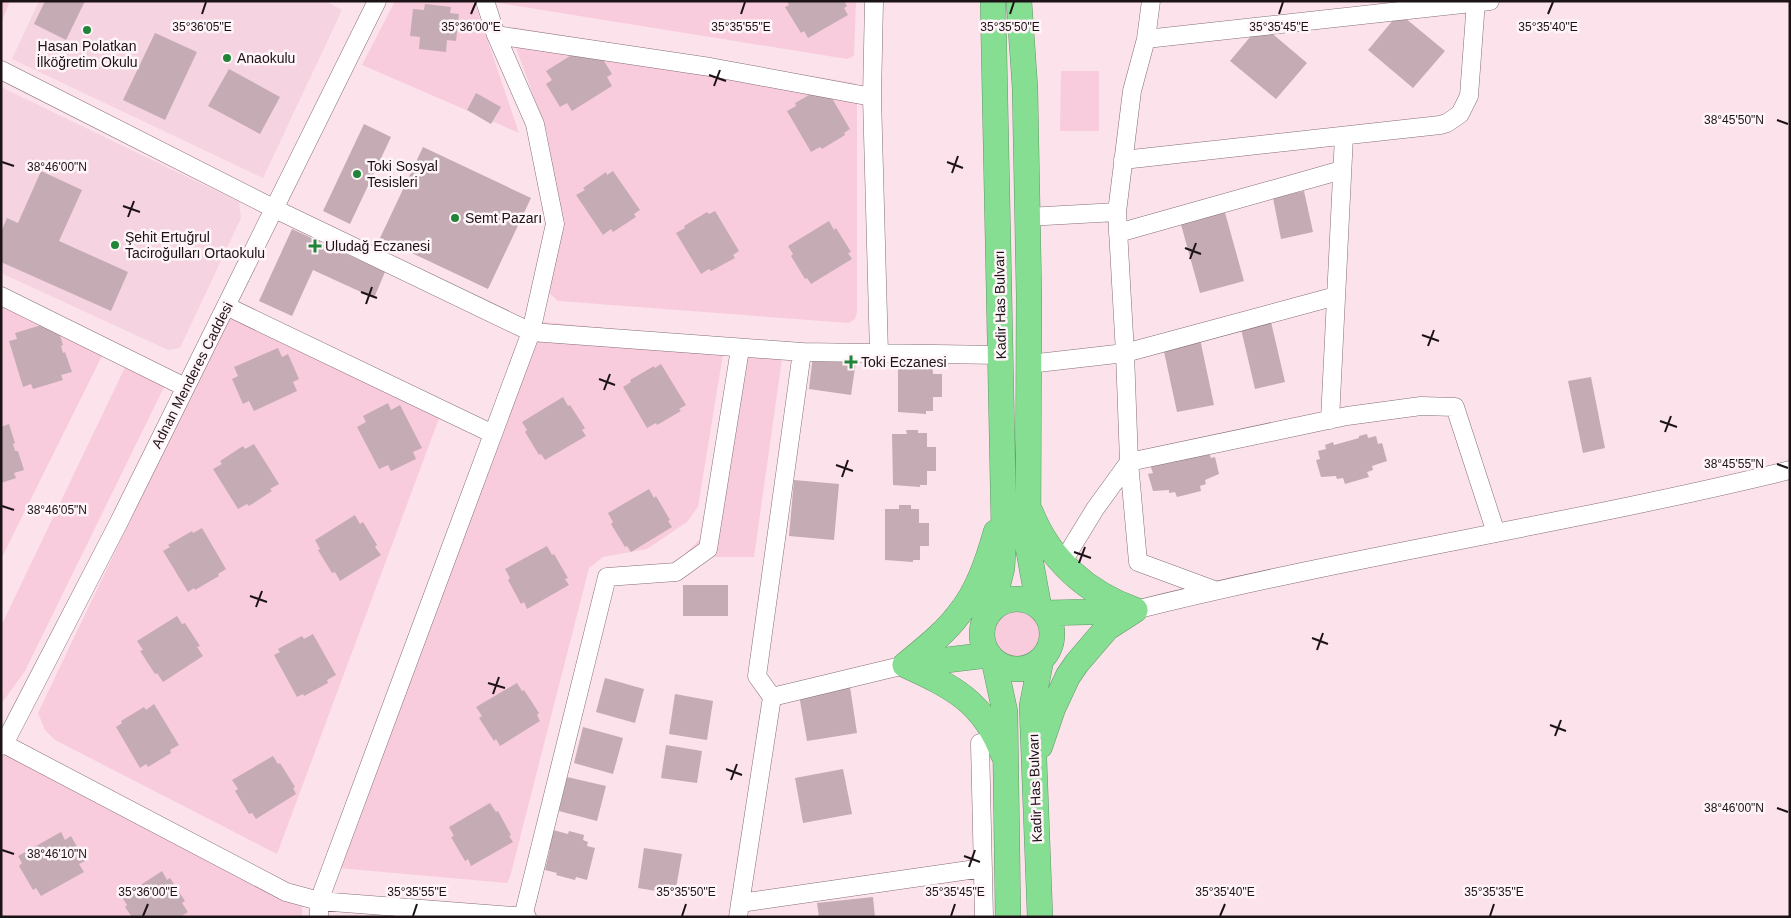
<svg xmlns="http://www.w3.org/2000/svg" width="1791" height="918" viewBox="0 0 1791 918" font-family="Helvetica,sans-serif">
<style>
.built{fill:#f5d3e0}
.green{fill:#f9ccdd}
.building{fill:#c4abb4}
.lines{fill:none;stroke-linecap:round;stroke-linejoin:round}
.minor-casing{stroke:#856e77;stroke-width:19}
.highway-casing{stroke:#619767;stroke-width:26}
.minor{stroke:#fff;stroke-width:18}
.highway{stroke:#86de92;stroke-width:25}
.ticks{fill:none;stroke:#1c1317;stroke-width:2}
.poi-dot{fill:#218539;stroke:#fff4f8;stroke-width:2}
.labels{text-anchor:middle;stroke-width:5;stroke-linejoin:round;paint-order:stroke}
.poi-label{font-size:14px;fill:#1c1317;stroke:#fff4f8;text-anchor:start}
.street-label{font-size:14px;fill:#1c1317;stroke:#fff4f8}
.ticks-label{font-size:12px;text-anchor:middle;fill:#1c1317;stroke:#fff4f8;stroke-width:5;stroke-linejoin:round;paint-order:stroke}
</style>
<rect width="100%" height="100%" fill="#fce2eb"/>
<!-- built -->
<path class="built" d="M39 1H325L342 10 263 178 12 59Z
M1 87 239 202 241 218 180 348 168 350 1 273Z"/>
<!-- green -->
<path class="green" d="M1 1H10L1 23Z
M395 1H474L519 133 362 65Z
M499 1H856L854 56 847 59 499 3Z
M513 27 854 83 857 88V312L855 319 849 323 558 301 549 293 546 284 559 224 547 133 511 34 510 29Z
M1061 71H1099V131H1060Z
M1 300 105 350 1 559Z
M228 315 441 413 277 854 55 740 45 730 38 713Z
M543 322 688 336 725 342 698 507 687 522 647 549 603 557 589 568 510 877 507 883 338 868 336 863 508 368C517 347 522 333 543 322Z
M747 343 784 345 754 557H688L686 553 704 535Z
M129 359 166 383 25 671 1 704V626Z
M989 634a28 28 0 1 1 56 0a28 28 0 1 1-56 0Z
M18 747 302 901V917H1V757Z"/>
<!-- building -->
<path class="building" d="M45 1H85L66 40 34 24Z
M787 1H844L847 6 844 8 848 15 808 38 804 31 801 33 785 7 789 5Z
M425 4 451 7 450 13 459 14 456 41 447 40 446 52 419 49 420 37 410 36 413 9 424 10Z
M1399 13 1445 51 1413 88 1368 50Z
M1261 24 1307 63 1276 99 1230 61Z
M155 33 197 52 165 120 123 100Z
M586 46 598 51 612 74 607 77 612 86 572 111 567 103 560 107 546 84 552 80 546 71Z
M229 69 280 97 260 134 208 106Z
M826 88 850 129 844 133 845 135 822 149 820 147 811 152 787 111 796 106 795 103 818 90Z
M476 93 501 107 491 124 467 110Z
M364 124 391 137 350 224 323 211Z
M423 147 531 198 488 289 380 238Z
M41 171 82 190 59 241 128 272 111 311 1 262V232L7 218 18 223Z
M613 171 640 210 634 214 636 217 613 232 611 229 603 235 576 195 585 190 583 188 606 172 607 175Z
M1304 191 1313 232 1281 239 1273 198Z
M1224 209 1244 281 1200 293 1180 221Z
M715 211 739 251 733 255 735 258 711 271 709 269 701 274 676 233 685 228 684 226 707 212 709 214Z
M829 221 834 230 836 228 851 252 848 253 852 259 811 284 807 278 805 279 791 256 793 254 788 246Z
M292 229 385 272 374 298 313 270 292 316 259 301Z
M1271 322 1285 382 1255 389 1241 329Z
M45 324 47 329 57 326 63 345 61 346 63 353 65 352 72 372 61 375 63 380 33 389 31 384 23 387 9 341 17 339 15 333Z
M1200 339 1214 405 1177 412 1163 347Z
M278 348 282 357 288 354 299 379 293 382 297 391 254 411 249 401 243 404 232 379 238 376 234 367Z
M813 355 856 361 851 395 809 389Z
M898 360H932L933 374H942V397H933V411H926V414L898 412Z
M661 364 686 405 679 409 681 411 657 425 656 423 647 428 623 387 631 382 630 380 654 366 655 368Z
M1591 377 1605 448 1583 453 1568 381Z
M563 397 568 406 570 405 585 428 582 430 586 436 545 460 541 454 539 455 525 432 527 430 522 422Z
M388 403 391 410 400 405 422 448 413 452 416 459 391 471 388 465 379 469 357 427 366 422 363 416Z
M9 424 15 443 13 444 15 451H18L24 470 14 473 16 478 1 483V427Z
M906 430H918V433H927V447H936V471H927V485H920V487L893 485 892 434H907Z
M1367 434 1368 438 1376 436 1378 444 1382 443 1387 461 1372 466 1373 470 1367 472 1369 477 1345 484 1343 478 1337 479 1336 476 1321 477 1316 460 1320 459 1318 451 1326 449 1325 445 1333 442 1334 445 1359 438V436Z
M254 444 279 484 270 489 272 491 249 506 247 504 238 509 213 469 222 464 220 461 243 446 245 449Z
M1208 450 1211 458 1215 457 1219 474 1205 480 1206 484 1200 486 1201 491 1177 497 1175 492 1169 493V490L1153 491 1148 474 1153 473 1150 465Z
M794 480 839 484 834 540 789 536Z
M649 489 654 498 656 496 670 520 668 521 672 527 631 552 627 546 625 547 611 524 613 522 608 513Z
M899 505H911V509H919V523H929V546H920V560H913V562L885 560V509H899Z
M355 515 360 524 363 522 377 545 375 547 381 555 340 581 335 572 332 573 318 550 320 549 315 540Z
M202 528 226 569 218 574 219 576 195 590 194 588 188 592 163 551 170 547 168 545 192 531 193 533Z
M547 546 552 555 554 554 568 578 565 579 569 585 527 609 524 602 521 604 508 580 510 578 505 569Z
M683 585H728V616H683Z
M177 616 182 624 185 623 200 646 197 647 203 656 163 682 157 673 155 674 140 651 143 650 137 641Z
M313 634 336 675 327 680 328 683 304 696 303 694 297 697 274 655 280 652 278 649 302 636 304 639Z
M605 678 644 689 635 723 596 712Z
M517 683 522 691 524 690 539 713 537 715 540 721 500 746 496 739 494 741 479 718 482 716 476 707Z
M850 687 857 733 807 741 799 695Z
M675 694 713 701 707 740 669 734Z
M154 704 179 745 170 750 171 753 148 767 146 764 140 768 116 727 122 723 121 721 144 707 146 710Z
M583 727 623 738 613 774 574 763Z
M666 745 702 751 697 783 661 778Z
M273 756 278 764 280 763 295 787 293 788 296 794 256 819 252 813 249 814 235 791 238 789 232 780Z
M843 769 852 814 803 823 795 778Z
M567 777 606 786 597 821 559 811Z
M490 803 496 812 498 811 511 835 509 836 513 842 471 866 468 859 465 861 451 837 454 836 449 827Z
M553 830 568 834 569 831 584 835 583 840 588 842 587 846 595 848 587 880 576 877 575 880 556 875 557 873 545 870 550 849H548Z
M61 832 65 840 71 836 85 861 79 864 84 872 41 896 36 888 33 890 19 866 22 863 18 856Z
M644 848 682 854 675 894 638 888Z
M162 871 167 880 170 878 185 901 182 903 188 912 180 917H132L125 907 127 905 122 897Z
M873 897 875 917H819L817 903Z"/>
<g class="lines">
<!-- minor casing -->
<g class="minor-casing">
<path id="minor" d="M874 1 872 97 879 354
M496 35 710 67 872 97
M1146 39 1490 1
M1 70 275 209 531 332 802 352 1001 355
M1123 160 1440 125 1447 123 1460 114 1469 96 1476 1
M1027 217 1117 212
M1118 233 1342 170
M1 296 185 387
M226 306 493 434
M1029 364 1125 353 1336 296
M1330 420 1344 136
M1062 563 1095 509 1129 462 1125 353 1117 212 1132 91 1146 39 1151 1
M1214 590 1138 562 1129 462 1347 416 1421 406 1455 407 1496 533
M1135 610C1351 556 1573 523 1790 470
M772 697 757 676 802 352
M980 743 984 917
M4 744 286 892 319 901 527 917
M1 746 4 744 118 524 377 1
M740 903 983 868
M319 917V901L531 332 555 224 535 124 496 35 485 1
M523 917 607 577 676 572 708 549 740 349
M738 917 772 697 905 665"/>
</g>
<!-- highway casing -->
<g class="highway-casing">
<path id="highway" d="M1019 1 1025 88 1029 296 1028 547 1039 607
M1031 513C1050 560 1087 593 1135 610
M982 634a35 35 0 1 1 70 0a35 35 0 1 1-70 0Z
M992 608 1002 568 1004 534 993 1
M1045 613 1127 611
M994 661 1005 712 1008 917
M905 665C924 649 944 634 959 614 978 591 988 560 996 532
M905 665C953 687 984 702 1003 754
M905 665 988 655
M1040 746 1053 708 1068 676 1077 663 1107 628 1135 610
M1040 917 1032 706 1041 660"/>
</g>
<!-- minor -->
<use href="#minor" class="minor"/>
<!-- highway -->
<use href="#highway" class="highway"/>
</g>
<!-- ticks -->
<path class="ticks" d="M202 14 206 2M471 14 476 2M741 14 745 2M1010 14 1014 2M1279 14 1283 2M1548 14 1553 2M709 75 726 81M714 86 720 70M1777 120 1788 124M2 162 14 166M947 162 963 168M952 173 958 156M123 206 140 212M128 217 134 201M1185 248 1201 254M1190 259 1196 243M361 292 377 298M366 304 372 287M1422 335 1439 341M1428 346 1434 330M599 379 615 385M604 390 610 374M1660 421 1677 427M1665 432 1671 416M1777 464 1788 468M836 465 853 471M842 477 848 460M2 506 14 510M1074 552 1091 558M1079 563 1085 547M250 596 267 602M256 607 262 591M1312 638 1328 644M1317 650 1323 633M488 683 505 688M493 694 499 677M1550 725 1566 731M1555 736 1561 720M726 769 742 775M731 780 737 764M1777 808 1788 812M2 850 14 854M964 856 980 862M969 867 975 850M143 916 148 904M413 916 417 904M682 916 686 904M951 916 955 904M1220 916 1225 904M1490 916 1494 904"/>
<!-- markers -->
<g class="poi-dot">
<circle cx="87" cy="30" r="5"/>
<circle cx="227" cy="58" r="5"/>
<circle cx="357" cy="174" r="5"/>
<circle cx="455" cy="218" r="5"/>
<circle cx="115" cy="245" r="5"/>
<path d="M312.5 238.5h5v5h5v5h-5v5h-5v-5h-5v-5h5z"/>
<path d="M848.5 354.5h5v5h5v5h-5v5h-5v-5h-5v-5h5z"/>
</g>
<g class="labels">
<!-- poi labels -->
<g class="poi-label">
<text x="87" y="51" text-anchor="middle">Hasan Polatkan<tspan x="87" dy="16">İlköğretim Okulu</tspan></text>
<text x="237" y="63">Anaokulu</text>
<text x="367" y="171">Toki Sosyal<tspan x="367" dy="16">Tesisleri</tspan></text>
<text x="465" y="223">Semt Pazarı</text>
<text x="125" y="242">Şehit Ertuğrul<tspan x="125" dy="16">Taciroğulları Ortaokulu</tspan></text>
<text x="325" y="251">Uludağ Eczanesi</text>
<text x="861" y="367">Toki Eczanesi</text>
</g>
<!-- street labels -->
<g class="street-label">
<text transform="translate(1000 305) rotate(-91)" y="5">Kadir Has Bulvarı</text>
<text transform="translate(192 375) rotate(-63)" y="5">Adnan Menderes Caddesi</text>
<text transform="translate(1035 788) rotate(-92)" y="5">Kadir Has Bulvarı</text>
</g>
</g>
<g class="ticks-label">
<text x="202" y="31">35°36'05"E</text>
<text x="471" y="31">35°36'00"E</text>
<text x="741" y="31">35°35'55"E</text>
<text x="1010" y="31">35°35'50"E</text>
<text x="1279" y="31">35°35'45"E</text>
<text x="1548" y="31">35°35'40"E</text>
<text x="1734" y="124">38°45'50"N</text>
<text x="57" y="171">38°46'00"N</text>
<text x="1734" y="468">38°45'55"N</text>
<text x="57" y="514">38°46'05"N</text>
<text x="1734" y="812">38°46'00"N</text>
<text x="57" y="858">38°46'10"N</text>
<text x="148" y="896">35°36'00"E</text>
<text x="417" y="896">35°35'55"E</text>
<text x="686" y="896">35°35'50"E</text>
<text x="955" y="896">35°35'45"E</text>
<text x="1225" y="896">35°35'40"E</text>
<text x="1494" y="896">35°35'35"E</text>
</g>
<!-- border -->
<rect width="1791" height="918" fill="none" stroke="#1c1317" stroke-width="5"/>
</svg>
